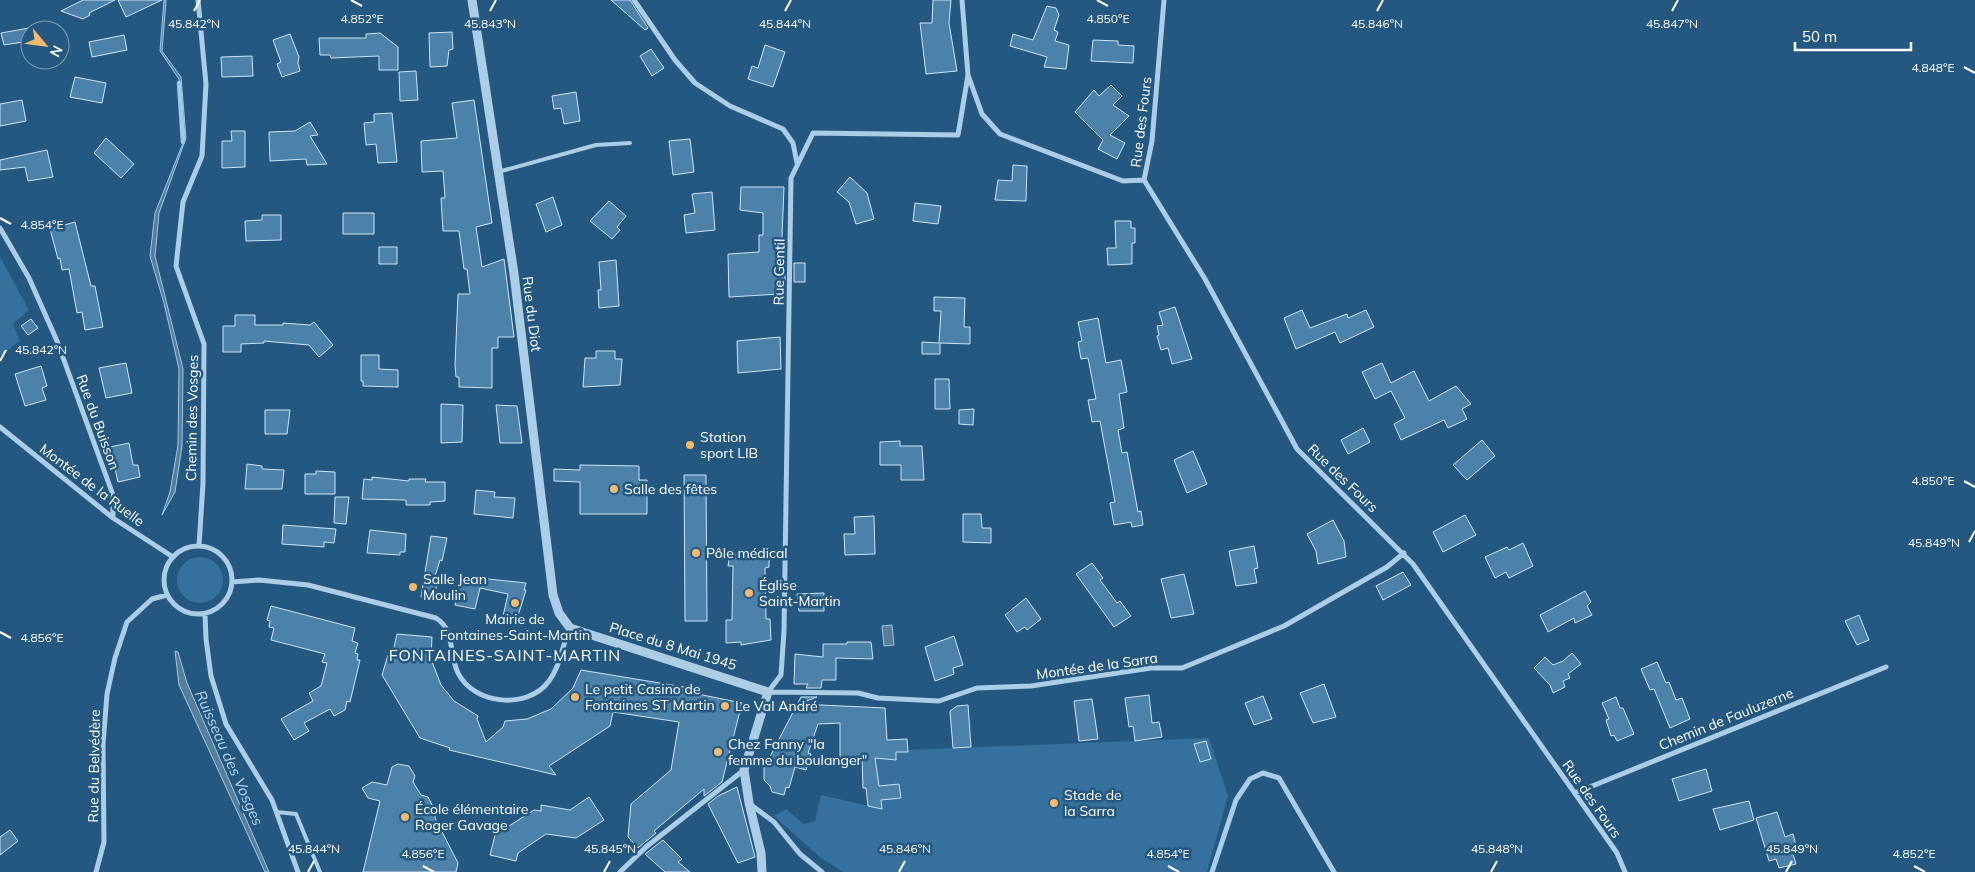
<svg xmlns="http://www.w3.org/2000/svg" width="1975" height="872" viewBox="0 0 1975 872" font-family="Mulish,sans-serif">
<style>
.green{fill:#35719c}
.water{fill:#587e99;stroke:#9fcae7}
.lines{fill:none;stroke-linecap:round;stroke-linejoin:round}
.stream{stroke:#9fcae7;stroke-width:4.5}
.building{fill:#4c82a9;stroke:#cee5f5}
.service{stroke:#abcee6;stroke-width:4}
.minor{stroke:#abcee6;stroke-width:5}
.tertiary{stroke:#abcee6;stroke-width:9}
.ticks{fill:none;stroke:#fff;stroke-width:2}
.poi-dot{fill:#f1ba6f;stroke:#245880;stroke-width:2}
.labels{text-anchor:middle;stroke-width:5;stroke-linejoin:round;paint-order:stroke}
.street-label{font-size:14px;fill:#fff;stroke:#245880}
.poi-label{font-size:14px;fill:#fff;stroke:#245880;text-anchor:start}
.water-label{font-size:15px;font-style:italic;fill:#b6d7ee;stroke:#245880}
.quarter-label{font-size:16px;letter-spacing:1px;fill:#fff;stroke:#245880}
.ticks-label{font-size:12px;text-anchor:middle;fill:#fff;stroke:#245880;stroke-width:5;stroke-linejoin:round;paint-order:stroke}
</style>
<rect width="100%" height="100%" fill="#245880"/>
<!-- green -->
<path class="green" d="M0 257 29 310 13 324 20 341 0 356Z
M177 580a23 23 0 1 1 46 0a23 23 0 1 1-46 0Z
M1209 738 1228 796 1207 872H843L821 858 774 816 786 809 804 824 815 821 821 795 882 809 875 758 895 759 896 752 908 750Z"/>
<!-- water -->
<path class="water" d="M164 0H166L162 51 181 77 186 138 159 213 155 256 183 369 182 446 175 492 162 515 170 492 178 445 179 369 164 303 150 256 155 213 185 138 179 79 160 51Z
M892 625 894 645 884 646 882 626Z
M175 651 178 652 187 683 269 872H265L179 685Z"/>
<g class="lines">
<!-- stream -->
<path class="stream" d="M179 83 183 142"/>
</g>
<!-- building -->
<path class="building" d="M83 0H115L89 13 90 15 83 19 61 11Z
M118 0H162L126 17Z
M611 0H630L648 28 645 30Z
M933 0H951L949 23 957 71 926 74 920 23H932Z
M1047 6 1056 8 1059 15 1054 30 1058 32 1055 41 1069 45 1066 69 1044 67 1047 57 1010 46 1013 34 1033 40Z
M29 28 30 41 4 45 1 33Z
M452 32 453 49 449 50 447 66 430 67 429 33Z
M380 33 398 47V70H379V56L331 58 330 55H320L319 38H366V34Z
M290 34 299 57 298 63 300 71 282 77 277 64 281 62 273 40Z
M124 35 127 50 92 57 89 42Z
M1093 40 1118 41V45L1134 46 1133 63 1091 61Z
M765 45 785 52 773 87 748 79 752 66 758 68Z
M651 49 664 68 652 76 640 56Z
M252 56 253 76 222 77 221 57Z
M416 71 418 100 400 101 399 72Z
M75 77 106 83 102 103 70 97Z
M1111 85 1122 96 1113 105 1129 116 1110 135 1125 143 1117 159 1098 149 1103 140 1075 112 1094 90 1099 96Z
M576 92 580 121 564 124 561 108 554 109 552 96Z
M22 100 26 121 0 126V104Z
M474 100 492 223 476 227 482 267 504 259 514 337H498V348H492V388L459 387V377H456L455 365 458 294H470L467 269H464L459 231H443L441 198H445L443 171 422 172 421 141 457 138 452 103Z
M392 113 397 162 378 163 376 144 366 145 364 123 374 122V114Z
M310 122 318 135 310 136 327 164 307 165 306 159 270 161 269 132 295 131Z
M231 131H245V167L222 168V141H232Z
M106 138 134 164 121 178 94 153Z
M690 139 694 172 673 175 669 141Z
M47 150 53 177 28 181 25 167 0 170V160Z
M1013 165 1027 166 1026 201 995 200 998 180 1012 181Z
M850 177 867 193 874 219 856 224 849 202 837 192Z
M741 187H784L781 262H785V282H780V294L729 297 728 254 759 252V235H763V213L740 210Z
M712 192 715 230 686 233 684 215 695 213 692 194Z
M553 197 562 225 546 232 536 204Z
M609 201 626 216 617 227 620 230 612 239 590 221Z
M915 203 941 206 938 224 913 221Z
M343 213H374V234H343Z
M262 215H281V240L246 241 245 221 262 220Z
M1115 221H1131V228H1135V243H1132V264L1108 265 1107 248H1116Z
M75 222 91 286H95L103 327 85 330 82 312 77 313 69 269 62 270 60 258 58 259 50 229Z
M379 247H397V264H379Z
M616 260 619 306 599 308 598 290H601L599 262Z
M794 263H805V282H794Z
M934 297 965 298 964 327H970V344L940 343V354H922V342L939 343 941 311H934Z
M1175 307 1192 359 1172 364 1168 348 1161 350 1157 336 1159 335 1157 326 1163 325 1159 312Z
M1302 310 1310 328 1347 314 1348 318 1366 310 1374 327 1340 343 1335 332 1296 349 1284 318Z
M235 315H255V325H283V323L310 325 314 322 333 345 319 357 309 345 264 341V343L241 344V352H223V326H235Z
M1098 318 1106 363 1121 360 1127 392 1119 394 1124 428 1118 430 1122 453 1127 452 1138 512 1141 511 1143 525 1132 527 1131 522 1114 525 1110 503 1115 502 1100 421 1092 422 1088 400 1096 399 1088 358 1081 359 1078 342 1082 341 1078 322Z
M31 319 38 328 28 335 21 326Z
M780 337 781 369 738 373 737 341Z
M596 351H615V359H622L620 385 583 387 585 358H596Z
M361 355H379V369L398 370V387L363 386V381H361Z
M126 363 132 393 106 398 99 368Z
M1382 363 1391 383 1414 371 1429 401 1456 386 1471 404 1462 409 1467 419 1448 428 1444 420 1401 440 1394 424 1405 418 1391 391 1375 399 1362 372Z
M41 366 47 386 42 388 46 400 25 406 15 374Z
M935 379H949L950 409H935Z
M441 404 463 405 462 442 441 443Z
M496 405 517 406 522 443H500Z
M974 409 973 425 959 424V410Z
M265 410H290L287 434H265Z
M1363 428 1370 442 1348 454 1341 440Z
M1482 440 1495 456 1467 480 1453 465Z
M900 441V446H922L924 480H901V465H880V442Z
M129 443 133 465H138L140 477 118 482 110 447Z
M1193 451 1207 484 1187 493 1174 460Z
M247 464 262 466V469L284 470 282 489H245Z
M580 465 639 466V480H647V514H580V482L554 481V469L580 470Z
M316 471 335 472V494H305V474H316Z
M684 475H706L707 621H685Z
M372 477 409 481V479H426L425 482H445V501L430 502V505H406V500L362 499 364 479 372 480Z
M476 490 495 492 494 497 515 498 513 518 474 514Z
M335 497H349L346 524 334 523Z
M963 514H981L982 528H991V543L963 542Z
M1465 515 1476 535 1443 552 1433 532Z
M874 516 875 554 845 555 844 534H855L854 517Z
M1333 520 1344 541 1346 557 1318 564 1316 551 1307 534Z
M283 525 336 529 334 543 324 542V547L282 544Z
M370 530 406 534 405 552H400V555L367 553Z
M431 536 447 538 442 561 440 560 433 583 437 584 433 600 421 597Z
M1523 543 1533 566 1509 578 1506 572 1495 578 1485 557 1507 547 1509 550Z
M1254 546 1258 568 1254 569 1257 583 1236 586 1229 551Z
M730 554 769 556V567L765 568 766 619H770L771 640 741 645V642L726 643V620H732L733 566H728Z
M1092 563 1103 578 1100 580 1117 603 1120 601 1131 616 1114 627 1076 574Z
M1403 572 1411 585 1383 600 1376 586Z
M1184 574 1194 614 1171 618 1161 579Z
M460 576 526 583 524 590H526L517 619 503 616 508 594 480 588 475 609 455 605Z
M1585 591 1591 602 1587 606 1592 615 1575 623 1574 618 1548 632 1540 615Z
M824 593V611H799L797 594Z
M1026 598 1041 619 1027 630 1025 627 1017 632 1005 615Z
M271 606 355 628 352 641 358 643 355 653 358 654 357 660H360L350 702 347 701 345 710 334 716 330 709 304 723 309 731 294 740 281 719 313 701 309 693 321 686 327 663 322 662 325 654 271 640 274 628 269 627 270 621 267 620Z
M1859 615 1869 640 1857 645 1845 621Z
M397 634 432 637 431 659 441 685 454 701 478 716 477 719 486 742 503 727 505 721 527 719 551 709 573 688 581 670 684 687 683 691 742 703 722 782 704 796V789L654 831 656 833 638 848 628 837 631 804 671 770 679 722 613 712 610 726 549 766 556 775 449 750 450 748 420 738 382 675 388 655 392 656Z
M954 636 963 665 953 668 954 674 935 681 925 647Z
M847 642H871L873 659 836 658V680H822L821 688H806L808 684H794L795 654 823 657V644H847Z
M1572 653 1581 664 1568 674 1570 678 1563 681 1565 687 1553 693 1550 685 1534 668 1545 657 1553 665 1563 661Z
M1657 662 1666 683 1669 682 1676 700 1682 698 1690 719 1670 728 1654 689 1650 690 1641 669Z
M1324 684 1336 717 1313 723 1300 693Z
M1149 695 1152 723 1159 722 1162 737 1135 741 1133 726 1129 727 1125 698Z
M1263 696 1272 719 1254 725 1245 703Z
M801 697H817L799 704 885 708 887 740 907 739 908 752H896V760L875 758 879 786 899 784 901 798 881 800 882 809 868 806 866 788H863L862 758H840V723L818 724 808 753 811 754 806 770 795 767 789 788 786 787 784 795 772 792 770 786 764 780V768Z
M1616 697 1620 708H1623L1634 734 1617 741 1614 735 1611 736 1606 720 1609 719 1602 703Z
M1092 699 1098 739 1079 741 1074 701Z
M968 705 971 747 953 748 950 711 957 706Z
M1206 741 1211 759 1200 762 1194 744Z
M398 764 409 766 415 776 413 782 421 795 428 797 436 812 435 818 458 863 456 872H363L380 801 368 798 362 788 372 782 387 785 392 767Z
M1706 769 1712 791 1679 801 1672 779Z
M737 787 755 857 738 863 708 804 718 796Z
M589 797 604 820 576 838 546 834 518 853 516 861 490 855 495 835 534 810 541 811V805L570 810Z
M1749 801 1754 820 1720 830 1713 809Z
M1777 812 1785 837 1793 834 1798 853 1793 854 1796 864 1779 868 1776 859 1769 861 1756 818Z
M10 830 18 841 0 855V837Z
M663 840 682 859 678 862 690 872H665L645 854Z"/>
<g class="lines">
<!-- service -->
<path class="service" d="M498 172 596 145 630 143
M276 812 296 814 320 872"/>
<!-- minor -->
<path class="minor" d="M198 0 206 84 202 156 183 202 176 266 204 344 203 483 199 546
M634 0 675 60 695 83 730 106 783 129 793 143 797 163
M1164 0 1152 141 1144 180 1205 279 1297 449 1413 564 1617 853 1625 872
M968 75 982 114 1000 134 1123 181 1144 180
M0 228 29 278 57 341 113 495V518
M0 427 113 518 173 557
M164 580a34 34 0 1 1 68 0a34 34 0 1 1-68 0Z
M232 582 259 580 308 585 436 618C456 631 448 653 458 673 474 705 528 710 549 681 561 665 562 645 570 628
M205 614 206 639 211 676 226 724 272 800 298 872
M768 692 781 675 784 631 791 178 813 133 958 135 968 75 962 0
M768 692 858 693 878 698 939 701 977 688 1031 686 1151 668H1182L1284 626 1387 567 1404 553
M1575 793 1886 667
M750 804 774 822 800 854 822 872
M96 872 104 842 103 744 107 694 115 658 127 622 152 599 167 595
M620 872 646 847 744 770
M1212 872 1236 800 1250 779 1263 773 1279 778 1334 872"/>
<!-- tertiary -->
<path class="tertiary" d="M472 0 514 274 553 595 559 613 570 628 768 692 744 770 749 803 761 853 762 872"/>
</g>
<!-- ticks -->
<path class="ticks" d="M351 0 362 6M1097 0 1108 6M194 11 200 0M490 11 496 0M785 11 791 0M1377 11 1383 0M1672 11 1678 0M1964 67 1975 73M0 218 11 224M0 361 6 350M1964 481 1975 487M1969 542 1975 531M0 632 11 638M423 866 434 872M1168 866 1179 872M1914 866 1925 872M308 872 314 861M604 872 610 861M899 872 905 861M1491 872 1497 861M1786 872 1792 861"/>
<!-- markers -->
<g class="poi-dot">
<circle cx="690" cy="445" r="5"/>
<circle cx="614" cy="489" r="5"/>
<circle cx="696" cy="553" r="5"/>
<circle cx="413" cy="587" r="5"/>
<circle cx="749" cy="593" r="5"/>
<circle cx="515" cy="603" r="5"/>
<circle cx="575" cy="697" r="5"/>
<circle cx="725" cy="706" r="5"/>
<circle cx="718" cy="752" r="5"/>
<circle cx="1054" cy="803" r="5"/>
<circle cx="405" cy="817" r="5"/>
</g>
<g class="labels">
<!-- street labels -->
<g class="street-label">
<text transform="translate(1141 122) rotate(-83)" y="5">Rue des Fours</text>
<text transform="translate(779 272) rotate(-89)" y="5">Rue Gentil</text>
<text transform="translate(532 314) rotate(83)" y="5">Rue du Diot</text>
<text transform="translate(192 418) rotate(-89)" y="5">Chemin des Vosges</text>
<text transform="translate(98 422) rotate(70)" y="5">Rue du Buisson</text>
<text transform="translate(1343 478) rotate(44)" y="5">Rue des Fours</text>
<text transform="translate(92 485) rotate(37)" y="5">Montée de la Ruelle</text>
<text transform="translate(673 646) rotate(17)" y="5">Place du 8 Mai 1945</text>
<text transform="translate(1097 666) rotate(-8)" y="5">Montée de la Sarra</text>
<text transform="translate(1726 719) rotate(-22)" y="5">Chemin de Fauluzerne</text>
<text transform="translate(94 766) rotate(-89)" y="5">Rue du Belvédère</text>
<text transform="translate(1592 799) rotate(55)" y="5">Rue des Fours</text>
</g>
<!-- poi labels -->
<g class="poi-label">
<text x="700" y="442">Station<tspan x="700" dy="16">sport LIB</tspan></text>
<text x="624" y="494">Salle des fêtes</text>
<text x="706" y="558">Pôle médical</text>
<text x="423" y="584">Salle Jean<tspan x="423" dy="16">Moulin</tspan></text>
<text x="759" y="590">Église<tspan x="759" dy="16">Saint-Martin</tspan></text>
<text x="515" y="624" text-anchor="middle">Mairie de<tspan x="515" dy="16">Fontaines-Saint-Martin</tspan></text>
<text x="585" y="694">Le petit Casino de<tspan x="585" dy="16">Fontaines ST Martin</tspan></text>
<text x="735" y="711">Le Val André</text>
<text x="728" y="749">Chez Fanny "la<tspan x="728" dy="16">femme du boulanger"</tspan></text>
<text x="1064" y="800">Stade de<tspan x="1064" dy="16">la Sarra</tspan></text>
<text x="415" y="814">École élémentaire<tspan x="415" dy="16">Roger Gavage</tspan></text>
</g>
<!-- water labels -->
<g class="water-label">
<text transform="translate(229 758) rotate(66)" y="5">Ruisseau des Vosges</text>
</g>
<!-- quarter labels -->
<g class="quarter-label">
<text x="505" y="661">FONTAINES-SAINT-MARTIN</text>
</g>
</g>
<g class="ticks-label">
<text x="362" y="23">4.852°E</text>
<text x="1108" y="23">4.850°E</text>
<text x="194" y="28">45.842°N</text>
<text x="490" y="28">45.843°N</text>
<text x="785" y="28">45.844°N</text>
<text x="1377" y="28">45.846°N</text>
<text x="1672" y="28">45.847°N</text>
<text x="1933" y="72">4.848°E</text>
<text x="42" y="229">4.854°E</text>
<text x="41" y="354">45.842°N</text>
<text x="1933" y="485">4.850°E</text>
<text x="1934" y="547">45.849°N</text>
<text x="42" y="642">4.856°E</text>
<text x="314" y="853">45.844°N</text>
<text x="610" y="853">45.845°N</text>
<text x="905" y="853">45.846°N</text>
<text x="1497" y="853">45.848°N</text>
<text x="1792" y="853">45.849°N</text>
<text x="423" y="858">4.856°E</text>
<text x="1168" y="858">4.854°E</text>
<text x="1914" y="858">4.852°E</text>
</g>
<!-- north arrow -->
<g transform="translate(45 45) rotate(119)"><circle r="24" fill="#245880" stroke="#7c9bb3"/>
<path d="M0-4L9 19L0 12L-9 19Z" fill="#f1ba6f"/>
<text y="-8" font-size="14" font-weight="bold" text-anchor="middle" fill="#ffffff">N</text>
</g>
<!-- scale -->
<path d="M1795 42v8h116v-8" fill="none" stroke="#ffffff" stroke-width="2.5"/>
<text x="1802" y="42" font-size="15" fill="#ffffff" stroke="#245880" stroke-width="4" paint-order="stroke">50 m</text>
</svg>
